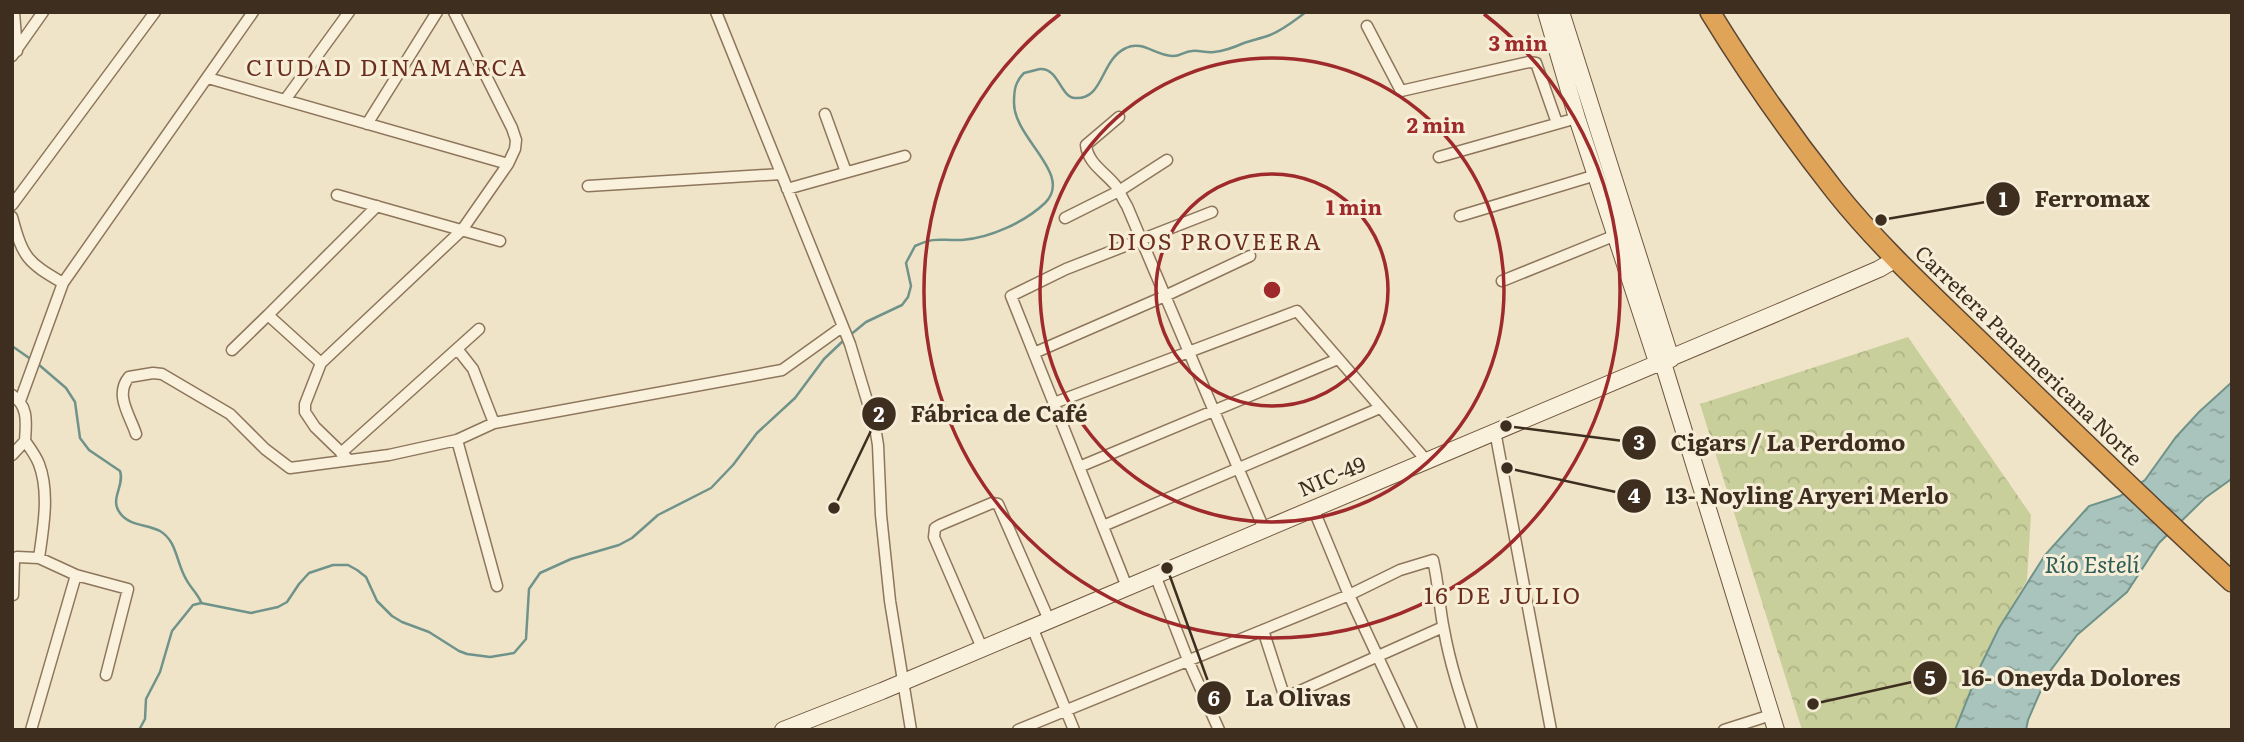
<svg xmlns="http://www.w3.org/2000/svg" width="2244" height="742" viewBox="0 0 2244 742" font-family="Literata,serif">
<style>
.forest{fill:url(#forest-crowns)}
.water{fill:url(#water-ripples);stroke:#6f938a;stroke-width:2}
.lines{fill:none;stroke-linecap:round;stroke-linejoin:round}
.stream{stroke:#6f938a;stroke-width:2.5}
.street-casing{stroke:#8d765c;stroke-width:13}
.secondary-casing{stroke:#6f573f;stroke-width:18}
.highway-casing{stroke:#5b4430;stroke-width:22}
.street{stroke:#faf1dc;stroke-width:10}
.secondary{stroke:#faf1dc;stroke-width:16}
.highway{stroke:#e0a458;stroke-width:19}
.ring{fill:none;stroke:#9e2a2b;stroke-width:3.5}
.labels{text-anchor:middle;stroke-width:6;stroke-linejoin:round;paint-order:stroke}
.street-label{font-size:21px;fill:#3d2e20;stroke:#f7eed8}
.neighbourhood-label{font-size:23px;letter-spacing:2px;fill:#6b2e1e;stroke:#f7eed8}
.water-label{font-size:23px;font-style:italic;fill:#2f5d5a;stroke:#f7eed8}
.centre{fill:#9e2a2b;stroke:#f7eed8;stroke-width:3.5}
.ring-label{font-size:21px;text-anchor:middle;font-weight:bold;fill:#9e2a2b;stroke:#f7eed8;stroke-width:6;stroke-linejoin:round;paint-order:stroke}
.leader{fill:none;stroke:#3d2e20;stroke-width:2.5}
.callout-dot{fill:#3d2e20;stroke:#f7eed8;stroke-width:2.5}
.mark-label{font-size:21px;text-anchor:middle;font-weight:bold;fill:#fff}
.callout-label{font-size:23px;text-anchor:middle;font-weight:bold;fill:#3d2e20;stroke:#f7eed8;stroke-width:6;stroke-linejoin:round;paint-order:stroke}
</style>
<defs>
<pattern id="forest-crowns" width="20" height="18" patternUnits="userSpaceOnUse" patternTransform="scale(1.75)"><rect width="20" height="18" fill="#c9cf9b"/><path d="M2 6a3 3 0 1 1 6 0M12 15a3 3 0 1 1 6 0" fill="none" stroke="#aeb285"/></pattern>
<pattern id="water-ripples" width="26" height="14" patternUnits="userSpaceOnUse" patternTransform="scale(1.75)"><rect width="26" height="14" fill="#a9c4bc"/><path d="M2 4q2-2 4 0t4 0M15 11q2-2 4 0t4 0" fill="none" stroke="#8ba098"/></pattern>
</defs>
<rect width="100%" height="100%" fill="#f0e4c8"/>
<!-- forest -->
<path class="forest" d="M1908 337 2031 515 2027 580 1999 628 1981 665 1955 730H1802L1700 404Z"/>
<!-- water -->
<path class="water" d="M2232 382V477L2230 480 2205 498 2159 543 2127 592 2077 635 2048 674 2028 720 2026 730H1955L1981 665 1999 628 2045 555 2089 506 2120 496 2145 480 2176 437 2199 412Z"/>
<g class="lines">
<!-- stream -->
<path class="stream" d="M849 336 866 322 902 305 908 297 911 286 906 263 915 246C937 236 940 241 962 240 990 238 1025 222 1045 203 1074 174 1014 139 1014 103 1014 90 1015 82 1024 73 1029 72 1035 70 1040 69 1059 68 1060 97 1075 98 1104 100 1100 60 1126 48 1142 40 1155 55 1172 56 1180 57 1184 51 1192 51 1199 50 1206 53 1214 52 1224 51 1235 47 1244 43 1253 40 1262 38 1270 35 1283 30 1295 20 1306 12
M12 346 32 360
M38 364 66 388 75 402 80 438 89 450 120 471C125 486 109 499 120 513 129 526 147 524 160 531 177 541 176 562 186 579 190 587 197 593 201 602
M139 730 145 719 146 699 160 672 172 631 193 605 201 603 251 613 278 607 287 602 299 584 309 573 333 565H348L357 570 366 577 377 601 392 616 402 622 429 632 459 651 467 654 490 657 514 653 526 639 529 589 540 573 571 559 619 545 632 538 658 515 711 488 733 465 757 433 795 398 824 359 844 340"/>
<!-- street casing -->
<g class="street-casing">
<path id="street" d="M14 12 17 51
M716 12 850 344 875 427 878 445 881 515 890 601 911 730
M1367 26 1401 91 1529 62 1536 63 1557 123
M12 56 43 12
M208 78 508 164
M285 100 349 12
M825 114 846 172
M1119 117 1086 145C1088 164 1105 172 1116 186 1120 192 1123 200 1127 206L1264 529
M367 124 437 12
M1439 157 1577 118
M588 186 781 174
M787 189 905 156
M337 195 500 241
M12 205 155 12
M1460 216 1596 175
M12 217C23 258 27 262 63 283L253 12
M1065 218 1119 191 1167 160
M1502 281 1616 235
M232 350 268 315
M458 350 473 369 494 423
M1034 353 1165 296 1250 256
M321 363 268 315 377 206
M12 395C29 406 26 423 25 441
M20 401 63 283
M1054 403 1297 311 1426 460
M1495 431 1551 730
M136 434C130 415 114 395 129 377L153 373 162 374 230 414 265 449 290 468 389 455 457 440 494 423 782 370 842 327
M457 440 497 586
M341 453 479 329
M12 455 25 441C30 448 36 456 39 464 50 493 43 529 39 558L76 575 31 730
M349 460 315 427 305 412V404L321 363 462 230 508 164 515 149 516 140 512 128 454 12
M1079 467 1338 359
M1313 508 1349 595 1412 730
M1103 526 1380 408
M76 575 128 589 106 675
M1155 575 1188 660 1219 730
M1127 587 1011 296 1066 269 1212 212
M13 595 14 560 17 557 39 558
M1032 627 1074 730
M1263 630 1283 692 1286 695H1291L1443 627
M982 648 934 537 935 528 940 525 992 503 998 504 1049 620
M1018 730 1349 595 1400 570 1433 560C1439 585 1439 607 1444 630 1450 664 1461 697 1472 730
M1724 730 1771 715"/>
</g>
<!-- secondary casing -->
<g class="secondary-casing">
<path id="secondary" d="M1546 12 1577 118 1658 365
M1561 12 1671 359
M1663 363 1776 730
M783 730 882 691C1215 550 1548 412 1879 269L1896 259"/>
</g>
<!-- highway casing -->
<g class="highway-casing">
<path id="highway" d="M1710 12C1748 74 1790 134 1835 191 1881 249 1937 299 1990 351 2070 429 2150 506 2232 582"/>
</g>
<!-- street -->
<use href="#street" class="street"/>
<!-- secondary -->
<use href="#secondary" class="secondary"/>
<!-- highway -->
<use href="#highway" class="highway"/>
</g>
<!-- distance rings -->
<g class="ring">
<circle cx="1272" cy="290" r="116"/>
<circle cx="1272" cy="290" r="232"/>
<path d="M1484 14A348 348 0 1 1 1060 14"/>
</g>
<g class="labels">
<!-- street labels -->
<g class="street-label">
<text transform="translate(2028 356) rotate(44)" y="7">Carretera Panamericana Norte</text>
<text transform="translate(1332 477) rotate(-23)" y="7">NIC-49</text>
</g>
<!-- neighbourhood labels -->
<g class="neighbourhood-label">
<text x="387" y="76">CIUDAD DINAMARCA</text>
<text x="1215" y="250">DIOS PROVEERA</text>
<text x="1503" y="604">16 DE JULIO</text>
</g>
<!-- water labels -->
<g class="water-label">
<text x="2092" y="573">Río Estelí</text>
</g>
</g>
<circle cx="1272" cy="290" r="10" class="centre"/>
<g class="ring-label">
<text x="1518" y="51">3 min</text>
<text x="1436" y="133">2 min</text>
<text x="1354" y="215">1 min</text>
</g>
<!-- callouts -->
<path class="leader" d="M1881 220L2003 199M834 508L879 414M1506 426L1639 443M1507 468L1634 496M1813 704L1930 678M1167 568L1214 698"/>
<g class="callout-dot">
<circle cx="1881" cy="220" r="7"/>
<circle cx="834" cy="508" r="7"/>
<circle cx="1506" cy="426" r="7"/>
<circle cx="1507" cy="468" r="7"/>
<circle cx="1813" cy="704" r="7"/>
<circle cx="1167" cy="568" r="7"/>
<circle cx="2003" cy="199" r="18"/>
<circle cx="879" cy="414" r="18"/>
<circle cx="1639" cy="443" r="18"/>
<circle cx="1634" cy="496" r="18"/>
<circle cx="1930" cy="678" r="18"/>
<circle cx="1214" cy="698" r="18"/>
</g>
<g class="mark-label">
<text x="2003" y="207">1</text>
<text x="879" y="422">2</text>
<text x="1639" y="450">3</text>
<text x="1634" y="503">4</text>
<text x="1930" y="686">5</text>
<text x="1214" y="706">6</text>
</g>
<g class="callout-label">
<text x="2092" y="207">Ferromax</text>
<text x="999" y="422">Fábrica de Café</text>
<text x="1788" y="451">Cigars / La Perdomo</text>
<text x="1807" y="504">13- Noyling Aryeri Merlo</text>
<text x="2071" y="686">16- Oneyda Dolores</text>
<text x="1298" y="706">La Olivas</text>
</g>
<!-- border -->
<rect width="2244" height="742" fill="none" stroke="#3d2e20" stroke-width="28"/>
</svg>
